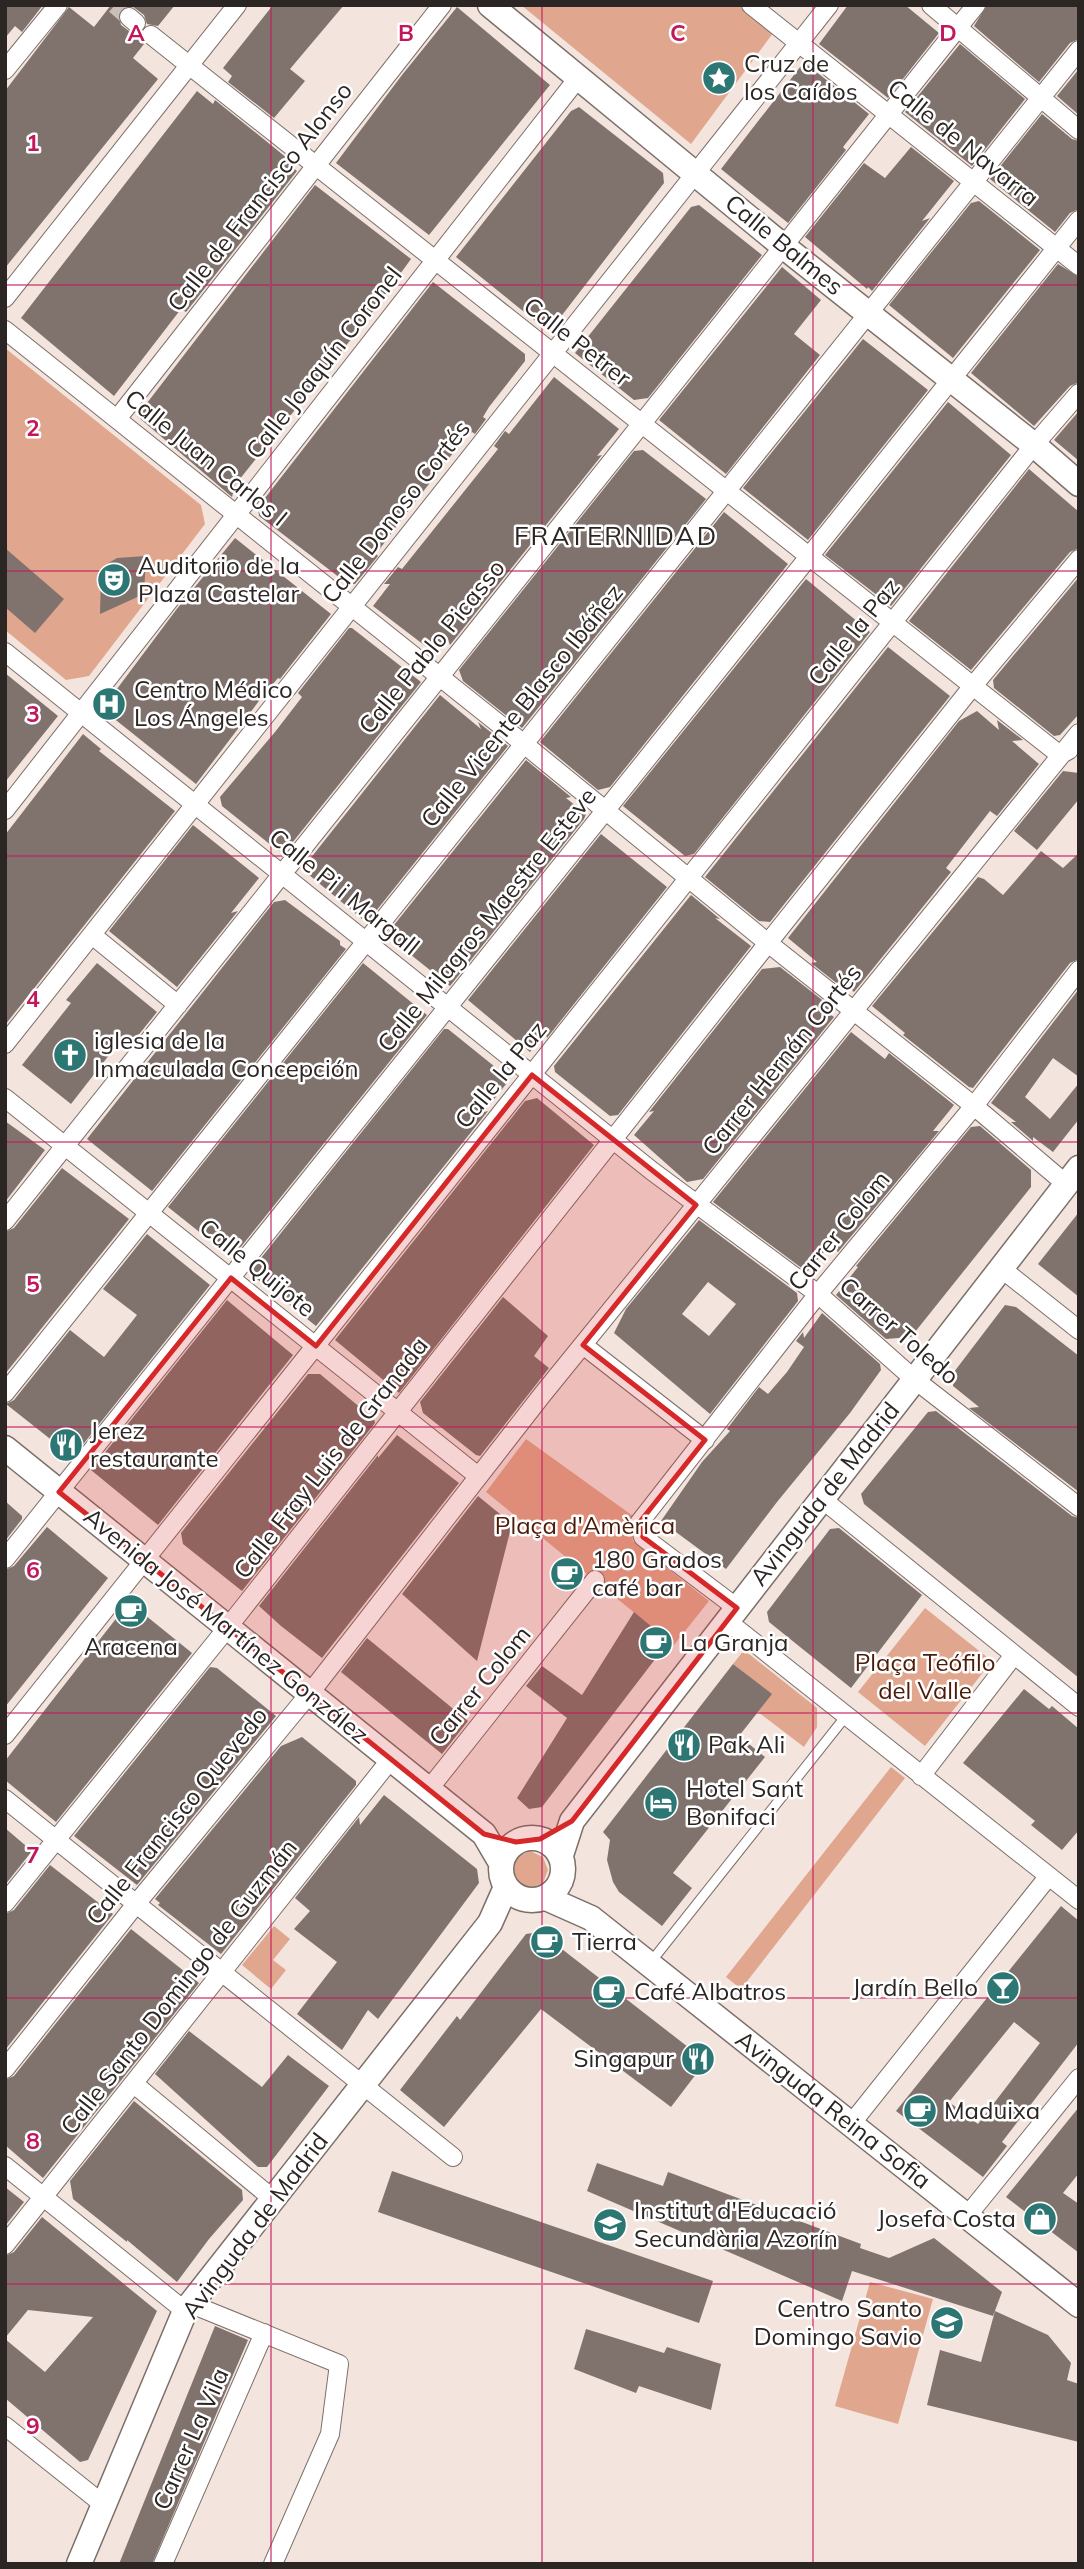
<svg xmlns="http://www.w3.org/2000/svg" width="1084" height="2569" viewBox="0 0 1084 2569" font-family="Mulish,sans-serif">
<style>
.green{fill:#e1a68e}
.building{fill:#80736e;fill-rule:evenodd}
.lines{fill:none;stroke-linecap:round;stroke-linejoin:round}
.street-tunnel{stroke:#cbbeb9;stroke-width:18;stroke-dasharray:18 9;stroke-linecap:butt}
.lane-casing{stroke:#7c6f69;stroke-width:11}
.street-casing{stroke:#7c6f69;stroke-width:20}
.secondary-casing{stroke:#7c6f69;stroke-width:27}
.lane{stroke:#fff;stroke-width:9}
.street{stroke:#fff;stroke-width:18}
.secondary{stroke:#fff;stroke-width:24}
.marked{fill:#d62828;fill-opacity:0.2;stroke:#d62828;stroke-width:5;stroke-linejoin:round}
.grid{fill:none;stroke:#c2185b;stroke-width:2;stroke-opacity:0.55}
.labels{text-anchor:middle;stroke-width:5;stroke-linejoin:round;paint-order:stroke}
.poi-label{font-size:24px;fill:#2b2523;stroke:#fff;text-anchor:start}
.street-label{font-size:24px;fill:#2b2523;stroke:#fff}
.park-label{font-size:24px;fill:#4b1c07;stroke:#fff}
.neighbourhood-label{font-size:26px;letter-spacing:2px;fill:#2b2523;stroke:#fff}
.grid-label{font-size:23px;text-anchor:middle;font-weight:bold;fill:#c2185b;stroke:#fff;stroke-width:5;stroke-linejoin:round;paint-order:stroke}
</style>
<rect width="100%" height="100%" fill="#f3e4de"/>
<!-- green -->
<path class="green" d="M521 5H738L773 33 691 144Z
M5 348 201 505 205 524 89 676 66 680 5 630Z
M526 1439 633 1516 631 1529 633 1541 709 1601 674 1645 486 1492Z
M925 1608 992 1661 925 1746 858 1692Z
M744 1650 817 1708V1727L804 1747 758 1712 771 1694 733 1664Z
M891 1767 905 1778 741 1989 726 1977Z
M530 1851 543 1857 548 1870 543 1883 530 1888 517 1882 512 1869 517 1857Z
M274 1926 290 1939 273 1960 286 1970 271 1989 242 1965Z
M870 2282 933 2299 898 2424 835 2406Z"/>
<!-- building -->
<path class="building" d="M5 5H43L22 32 15 26 5 38Z
M111 5H175L158 26 147 24 144 15 132 6 125 7 118 14 121 25 133 34H140L144 44 133 58 158 79 5 268V91L69 7 94 27Z
M273 5H344L290 69 305 81 274 118 228 82 232 76 223 68Z
M848 5H905L939 33 888 98 819 44Z
M987 5H1079V39L1070 43 1039 82 974 26Z
M457 7 550 85 429 235 336 163 402 75Z
M960 44 1025 99 972 166 905 112Z
M804 62 869 114 843 147 846 150 788 223 721 169Z
M1079 69V115L1057 96Z
M197 91 213 104 215 100 266 141 293 163 291 166 297 171 186 312 181 309 114 396 21 318Z
M579 107 663 173 664 183 549 332 456 257 571 111Z
M1042 114 1072 139 1079 141V209L1070 213 1055 232 990 179Z
M911 147 954 181 922 221 930 218 872 291 868 287 867 289 805 237 864 163 885 178Z
M315 185 411 259 368 318 235 485 232 497 137 416Z
M979 201 1040 250 953 358 889 305 971 203Z
M699 205 762 255 648 398 634 400 575 353 691 207Z
M1058 264 1079 277V382L1070 386 1034 426 971 373Z
M782 267 821 300 794 334 820 355 726 474 659 420Z
M433 282 525 354V361L489 407 483 417 486 419 475 434 472 432 464 439 401 520 376 554 378 556 355 584H348L259 516 258 507Z
M863 339 928 390 808 540 743 488Z
M554 377 619 429 597 456 602 455 450 645 448 640 437 655 373 606 390 584H384L398 567 402 569 498 449 494 446 505 431 509 434Z
M948 402 1011 455 891 606 825 555Z
M1079 411V461L1054 440Z
M643 450 706 499 522 728 463 681 459 670 634 451Z
M1029 469 1079 512V548L1070 552 971 670 909 621Z
M724 512 788 564 610 787 598 790 540 742Z
M235 538 331 614 280 679 278 678 262 697 196 784 102 709 176 610Z
M5 548 64 599 35 633 5 607Z
M146 556 144 594 100 614 101 574 105 565 117 558Z
M1079 577V714L1060 735 1054 736 994 688 993 680Z
M806 579 870 632 694 854 685 856 623 806Z
M349 628H352L421 682 284 853 277 850 222 806 220 797 275 732 302 697 298 693Z
M888 647 950 696 770 922 759 921 705 877Z
M5 673 58 716 5 782Z
M440 695 481 729 478 722 508 746 368 921 363 917 362 919 302 869Z
M977 711 999 730 997 720 1023 740 1012 741 1039 764 997 816 990 811 946 868 951 872 854 992 851 989 848 992 811 963 817 962 788 938 959 721Z
M83 734 101 749 99 751 175 811 5 1025V835Z
M526 760 571 797 566 798 586 814 584 819 450 986 386 935Z
M1063 771 1079 773V799L1037 850 1014 831Z
M193 825 259 878 231 913 238 911 177 987 109 931Z
M601 834 667 887 547 1038 545 1032 530 1052 468 1000Z
M1041 851 1063 868 1079 853V959L1070 963 973 1088 969 1087 903 1035 905 1033 872 1006 978 877 984 879 1003 895Z
M691 895 720 919 715 918 751 946 618 1115 610 1116 555 1072 554 1066Z
M285 900 340 941V945L346 949 152 1191 87 1139 274 902Z
M97 963 157 1012 128 1048 120 1041 71 1104 22 1065 71 1003 66 1000Z
M363 963 427 1015 232 1258 168 1207Z
M780 967 835 1010 831 1015 834 1017 703 1179 687 1182 634 1135 654 1111 649 1112 762 969Z
M1079 989V1077L1053 1058 1025 1097 1050 1119 1079 1083V1119L1053 1152 1033 1137V1141L1011 1122H1016L991 1103Z
M444 1029H448L510 1079 484 1112 488 1111 316 1326 257 1279 253 1268Z
M851 1032 885 1059 889 1053 954 1105 933 1131H939L838 1252 830 1245 807 1272 713 1202Z
M537 1098 594 1145 399 1393 335 1340 525 1101Z
M5 1121 45 1150 5 1202Z
M980 1126 1031 1170V1187L911 1337 886 1339 836 1295 858 1267 856 1266 971 1127Z
M62 1168 129 1219 5 1374V1232L14 1228Z
M1079 1212V1297L1038 1264Z
M699 1220 797 1293 798 1301 710 1414 614 1333 626 1309ZM708 1282 736 1304 709 1336 682 1314Z
M147 1234 210 1285 73 1457 6 1404 14 1400 70 1330 104 1357 137 1315 103 1289Z
M503 1297 548 1336 534 1356 549 1368 480 1456 476 1455 423 1413 420 1402Z
M227 1300 293 1355 158 1525 91 1470Z
M1005 1305 1016 1307 1079 1356V1492L969 1408 979 1407 953 1386 954 1372Z
M822 1313 880 1364 881 1370 850 1413 777 1502 726 1569 661 1521 702 1462 730 1431 727 1429 759 1387 768 1394 787 1372 804 1347 796 1341 803 1332 804 1338Z
M308 1374H320L374 1419 375 1423 242 1591 183 1544 181 1533Z
M936 1411 1072 1516 1079 1518V1678L864 1504 861 1494 928 1412Z
M397 1435 459 1483 322 1658 281 1626 259 1606 378 1455V1458Z
M478 1496 512 1524 477 1661 402 1594Z
M5 1501 22 1516V1519L5 1541Z
M47 1527 108 1578 5 1707V1570L14 1566Z
M839 1528 922 1595 851 1688 769 1622 767 1612 830 1529Z
M129 1602 192 1653 56 1822 5 1780V1761Z
M634 1612 669 1641 542 1807 529 1809 517 1798 567 1718 526 1686 542 1666 582 1695Z
M367 1638 468 1721 442 1754 341 1672Z
M733 1664 772 1694 739 1736 765 1757 673 1873 692 1888 662 1926 619 1892 613 1882 607 1860 610 1840 603 1832Z
M210 1667 217 1668 276 1716 137 1885 74 1836Z
M1024 1689 1049 1709 1052 1706 1079 1729V1830L1062 1850 1031 1825 1035 1821 963 1763Z
M302 1737 356 1781V1785L221 1954 158 1905 160 1903 155 1899 281 1746Z
M384 1795 477 1869 479 1883 378 2019 368 2010 342 2050 297 2014 337 1962 294 1929 310 1911 295 1898 359 1817 360 1825Z
M5 1828 32 1851 5 1885Z
M50 1865 113 1914 5 2050V1914L14 1910Z
M1061 1906 1079 1921V2042L1002 2142 1007 2146 983 2177 896 2111ZM1014 2022 1040 2043 978 2124 949 2102Z
M131 1929 199 1983 43 2178 5 2145V2080L14 2076Z
M540 1932 706 2061 671 2107 541 2009 444 2127 400 2090 457 2016 460 2020 526 1934Z
M189 2031 262 2087 288 2055 329 2086 267 2167H258L155 2074Z
M134 2101 242 2190 243 2200 209 2239 177 2282 127 2240V2242L73 2199 70 2181Z
M1079 2107V2173L1063 2193 1079 2204V2253L1006 2197Z
M597 2163 663 2186 668 2172 861 2244 860 2248 889 2258 934 2238 1002 2292 993 2316 852 2271 842 2301 587 2191Z
M392 2171 713 2281 699 2323 378 2212Z
M5 2187 24 2202 5 2226Z
M42 2217 157 2311 88 2460 80 2462 5 2398V2339L45 2372 93 2317 28 2310 5 2338V2256L14 2252Z
M995 2311 1048 2335 1071 2363 1067 2380 1079 2384V2442L927 2405 940 2350 981 2362Z
M215 2326 248 2340 152 2564H119Z
M586 2329 664 2353 667 2347 721 2364 711 2410 639 2386 636 2393 574 2369Z"/>
<g class="lines">
<!-- street-tunnel -->
<path class="street-tunnel" d="M115 5 129 17"/>
<!-- lane casing -->
<g class="lane-casing">
<path id="lane" d="M650 1963 846 1716"/>
</g>
<!-- street casing -->
<g class="street-casing">
<path id="street" d="M751 5 1079 266
M931 5 1079 130
M129 17 136 23
M151 35 1060 755 1069 750
M5 70 58 5
M5 298 237 5
M5 330 524 744 768 943 974 1106 1066 1184
M117 419 442 5
M5 652 652 1171 818 1294 914 1379 1079 1507
M5 810 578 78
M92 935 178 1005
M5 1044 829 5
M5 1098 478 1476
M5 1221 976 5
M1002 1269 1079 1330
M583 1345 705 1440
M5 1393 1079 50
M822 1499 1079 1707
M5 1559 1079 220
M737 1608 643 1537 639 1523 818 1294 974 1106 1079 970
M727 1621 1079 1900
M5 1735 1034 445 1079 393
M921 1776 1014 1655
M429 1789 595 1580
M5 1799 453 2157
M5 1903 228 1627 768 943 972 687 1079 559
M5 2069 136 1904 310 1693 542 1395 1079 733
M134 2084 273 2199
M851 2124 1048 1877
M5 2166 185 2311
M967 2216 1079 2078
M5 2245 391 1759
M191 2304 339 2364 330 2434 273 2564
M5 2426 104 2505
M163 2564 264 2333"/>
</g>
<!-- secondary casing -->
<g class="secondary-casing">
<path id="secondary" d="M490 5 783 246 1034 445 1079 484
M5 1448 484 1834 501 1863
M501 1869a31 31 0 1 1 62 0a31 31 0 1 1-62 0Z
M561 1855 572 1821 1079 1168
M546 1898 591 1918 1079 2305
M79 2564 185 2311 490 1923 506 1887"/>
</g>
<!-- lane -->
<use href="#lane" class="lane"/>
<!-- street -->
<use href="#street" class="street"/>
<!-- secondary -->
<use href="#secondary" class="secondary"/>
</g>
<!-- marked area -->
<path class="marked" d="M532 1075 696 1205 583 1345 705 1440 639 1523 643 1537 737 1608 572 1821 540 1839 516 1842 484 1834 59 1492 231 1278 316 1346Z"/>
<!-- grid -->
<path class="grid" d="M271 5V2564M542 5V2564M813 5V2564M5 285H1079M5 571H1079M5 856H1079M5 1142H1079M5 1427H1079M5 1713H1079M5 1998H1079M5 2284H1079"/>
<!-- icons -->
<defs>
<g id="sight-disc" transform="scale(1.75)"><circle r="9.5" fill="#2c7674" stroke="#fff"/><path d="M0-6L1.8-2.2L6-1.7L2.9 1.2L3.7 5.4L0 3.3L-3.7 5.4L-2.9 1.2L-6-1.7L-1.8-2.2Z" fill="#fff"/></g>
<g id="theatre-disc" transform="scale(1.75)"><circle r="9.5" fill="#2c7674" stroke="#fff"/><path d="M-5-5.5Q0-4 5-5.5V0Q5 5 0 6Q-5 5-5 0ZM-3.3-2.5H-1v1.5H-3.3ZM1-2.5H3.3v1.5H1ZM-2.8 1Q0 5.5 2.8 1Z" fill="#fff"/></g>
<g id="hospital-disc" transform="scale(1.75)"><circle r="9.5" fill="#2c7674" stroke="#fff"/><path d="M-5-5h3v3.5h4V-5h3V5h-3V1.5h-4V5h-3Z" fill="#fff"/></g>
<g id="church-disc" transform="scale(1.75)"><circle r="9.5" fill="#2c7674" stroke="#fff"/><path d="M-1.2-6h2.4v3.5h3.3v2.4h-3.3V6h-2.4V-.1h-3.3v-2.4h3.3Z" fill="#fff"/></g>
<g id="restaurant-disc" transform="scale(1.75)"><circle r="9.5" fill="#2c7674" stroke="#fff"/><path d="M-5-6h1v4h1v-4h1v4h1v-4h1v5L-1.5 .5V6h-2V.5L-5-1ZM5-6V6H3V1.5H1.5Q1.5-4 5-6Z" fill="#fff"/></g>
<g id="cafe-disc" transform="scale(1.75)"><circle r="9.5" fill="#2c7674" stroke="#fff"/><path d="M-5.5-4.5H6V0H3Q3 3.5 0 3.5H-2.5Q-5.5 3.5-5.5 0ZM3-3.2v2h1.7v-2ZM-6 4.5H4V6H-6Z" fill="#fff"/></g>
<g id="hotel-disc" transform="scale(1.75)"><circle r="9.5" fill="#2c7674" stroke="#fff"/><path d="M-6-4.5h1.5V1H6V5H4.5V3h-9V5H-6ZM-4 0a1.8 1.8 0 1 1 3.6 0ZM.5 0V-2.5h3Q6-2.5 6 0Z" fill="#fff"/></g>
<g id="bar-disc" transform="scale(1.75)"><circle r="9.5" fill="#2c7674" stroke="#fff"/><path d="M-6-5H6L.8 .8V4.5H3.5V6h-7V4.5H-.8V.8Z" fill="#fff"/></g>
<g id="shop-disc" transform="scale(1.75)"><circle r="9.5" fill="#2c7674" stroke="#fff"/><path d="M-5-2.5h2.3a2.7 3.5 0 0 1 5.4 0H5L5.5 6h-11ZM-1.5-2.5h3a1.5 2.3 0 0 0-3 0Z" fill="#fff"/></g>
<g id="school-disc" transform="scale(1.75)"><circle r="9.5" fill="#2c7674" stroke="#fff"/><path d="M0-5L7-2L0 1L-7-2ZM-4 1L0 2.5L4 1V4Q0 6-4 4Z" fill="#fff"/></g>
</defs>
<g fill-rule="evenodd">
<use href="#sight-disc" x="719" y="78"/>
<use href="#theatre-disc" x="114" y="580"/>
<use href="#hospital-disc" x="109" y="704"/>
<use href="#church-disc" x="70" y="1055"/>
<use href="#restaurant-disc" x="66" y="1445"/>
<use href="#cafe-disc" x="567" y="1574"/>
<use href="#cafe-disc" x="131" y="1611"/>
<use href="#cafe-disc" x="656" y="1643"/>
<use href="#restaurant-disc" x="684" y="1745"/>
<use href="#hotel-disc" x="661" y="1803"/>
<use href="#cafe-disc" x="547" y="1942"/>
<use href="#bar-disc" x="1003" y="1988"/>
<use href="#cafe-disc" x="609" y="1992"/>
<use href="#restaurant-disc" x="698" y="2059"/>
<use href="#cafe-disc" x="920" y="2111"/>
<use href="#shop-disc" x="1040" y="2219"/>
<use href="#school-disc" x="610" y="2225"/>
<use href="#school-disc" x="947" y="2323"/>
</g>
<g class="labels">
<!-- poi labels -->
<g class="poi-label">
<text x="744" y="72">Cruz de<tspan x="744" dy="28">los Caídos</tspan></text>
<text x="138" y="574">Auditorio de la<tspan x="138" dy="28">Plaza Castelar</tspan></text>
<text x="134" y="698">Centro Médico<tspan x="134" dy="28">Los Ángeles</tspan></text>
<text x="94" y="1049">iglesia de la<tspan x="94" dy="28">Inmaculada Concepción</tspan></text>
<text x="90" y="1439">Jerez<tspan x="90" dy="28">restaurante</tspan></text>
<text x="592" y="1568">180 Grados<tspan x="592" dy="28">café bar</tspan></text>
<text x="680" y="1651">La Granja</text>
<text x="131" y="1655" text-anchor="middle">Aracena</text>
<text x="708" y="1753">Pak Ali</text>
<text x="686" y="1797">Hotel Sant<tspan x="686" dy="28">Bonifaci</tspan></text>
<text x="572" y="1950">Tierra</text>
<text x="978" y="1996" text-anchor="end">Jardín Bello</text>
<text x="634" y="2000">Café Albatros</text>
<text x="674" y="2067" text-anchor="end">Singapur</text>
<text x="944" y="2119">Maduixa</text>
<text x="634" y="2219">Institut d'Educació<tspan x="634" dy="28">Secundària Azorín</tspan></text>
<text x="1016" y="2227" text-anchor="end">Josefa Costa</text>
<text x="922" y="2317" text-anchor="end">Centro Santo<tspan x="922" dy="28">Domingo Savio</tspan></text>
</g>
<!-- street labels -->
<g class="street-label">
<text transform="translate(963 143) rotate(39)" y="8">Calle de Navarra</text>
<text transform="translate(260 197) rotate(-52)" y="8">Calle de Francisco Alonso</text>
<text transform="translate(784 245) rotate(39)" y="8">Calle Balmes</text>
<text transform="translate(577 342) rotate(38)" y="8">Calle Petrer</text>
<text transform="translate(324 363) rotate(-52)" y="8">Calle Joaquín Coronel</text>
<text transform="translate(206 458) rotate(39)" y="8">Calle Juan Carlos I</text>
<text transform="translate(396 512) rotate(-52)" y="8">Calle Donoso Cortés</text>
<text transform="translate(854 632) rotate(-51)" y="8">Calle la Paz</text>
<text transform="translate(432 647) rotate(-51)" y="8">Calle Pablo Picasso</text>
<text transform="translate(522 706) rotate(-51)" y="8">Calle Vicente Blasco Ibáñez</text>
<text transform="translate(344 892) rotate(39)" y="8">Calle Pi i Margall</text>
<text transform="translate(487 920) rotate(-51)" y="8">Calle Milagros Maestre Esteve</text>
<text transform="translate(782 1060) rotate(-51)" y="8">Carrer Hernán Cortés</text>
<text transform="translate(501 1075) rotate(-51)" y="8">Calle la Paz</text>
<text transform="translate(839 1231) rotate(-51)" y="8">Carrer Colom</text>
<text transform="translate(257 1268) rotate(39)" y="8">Calle Quijote</text>
<text transform="translate(899 1331) rotate(41)" y="8">Carrer Toledo</text>
<text transform="translate(331 1458) rotate(-52)" y="8">Calle Fray Luis de Granada</text>
<text transform="translate(825 1494) rotate(-52)" y="8">Avinguda de Madrid</text>
<text transform="translate(226 1626) rotate(39)" y="8">Avenida José Martínez González</text>
<text transform="translate(480 1686) rotate(-51)" y="8">Carrer Colom</text>
<text transform="translate(177 1816) rotate(-51)" y="8">Calle Francisco Quevedo</text>
<text transform="translate(179 1987) rotate(-52)" y="8">Calle Santo Domingo de Guzmán</text>
<text transform="translate(833 2110) rotate(38)" y="8">Avinguda Reina Sofia</text>
<text transform="translate(255 2226) rotate(-53)" y="8">Avinguda de Madrid</text>
<text transform="translate(191 2439) rotate(-66)" y="8">Carrer La Vila</text>
</g>
<!-- park labels -->
<g class="park-label">
<text x="585" y="1534">Plaça d'Amèrica</text>
<text x="925" y="1671">Plaça Teófilo<tspan x="925" dy="28">del Valle</tspan></text>
</g>
<!-- neighbourhood labels -->
<g class="neighbourhood-label">
<text x="616" y="545">FRATERNIDAD</text>
</g>
</g>
<g class="grid-label">
<text x="136" y="41">A</text>
<text x="406" y="41">B</text>
<text x="678" y="41">C</text>
<text x="948" y="41">D</text>
<text x="33" y="151">1</text>
<text x="33" y="436">2</text>
<text x="33" y="722">3</text>
<text x="33" y="1007">4</text>
<text x="33" y="1292">5</text>
<text x="33" y="1578">6</text>
<text x="33" y="1863">7</text>
<text x="33" y="2149">8</text>
<text x="33" y="2434">9</text>
</g>
<!-- border -->
<rect width="1084" height="2569" fill="none" stroke="#2b2523" stroke-width="14"/>
</svg>
